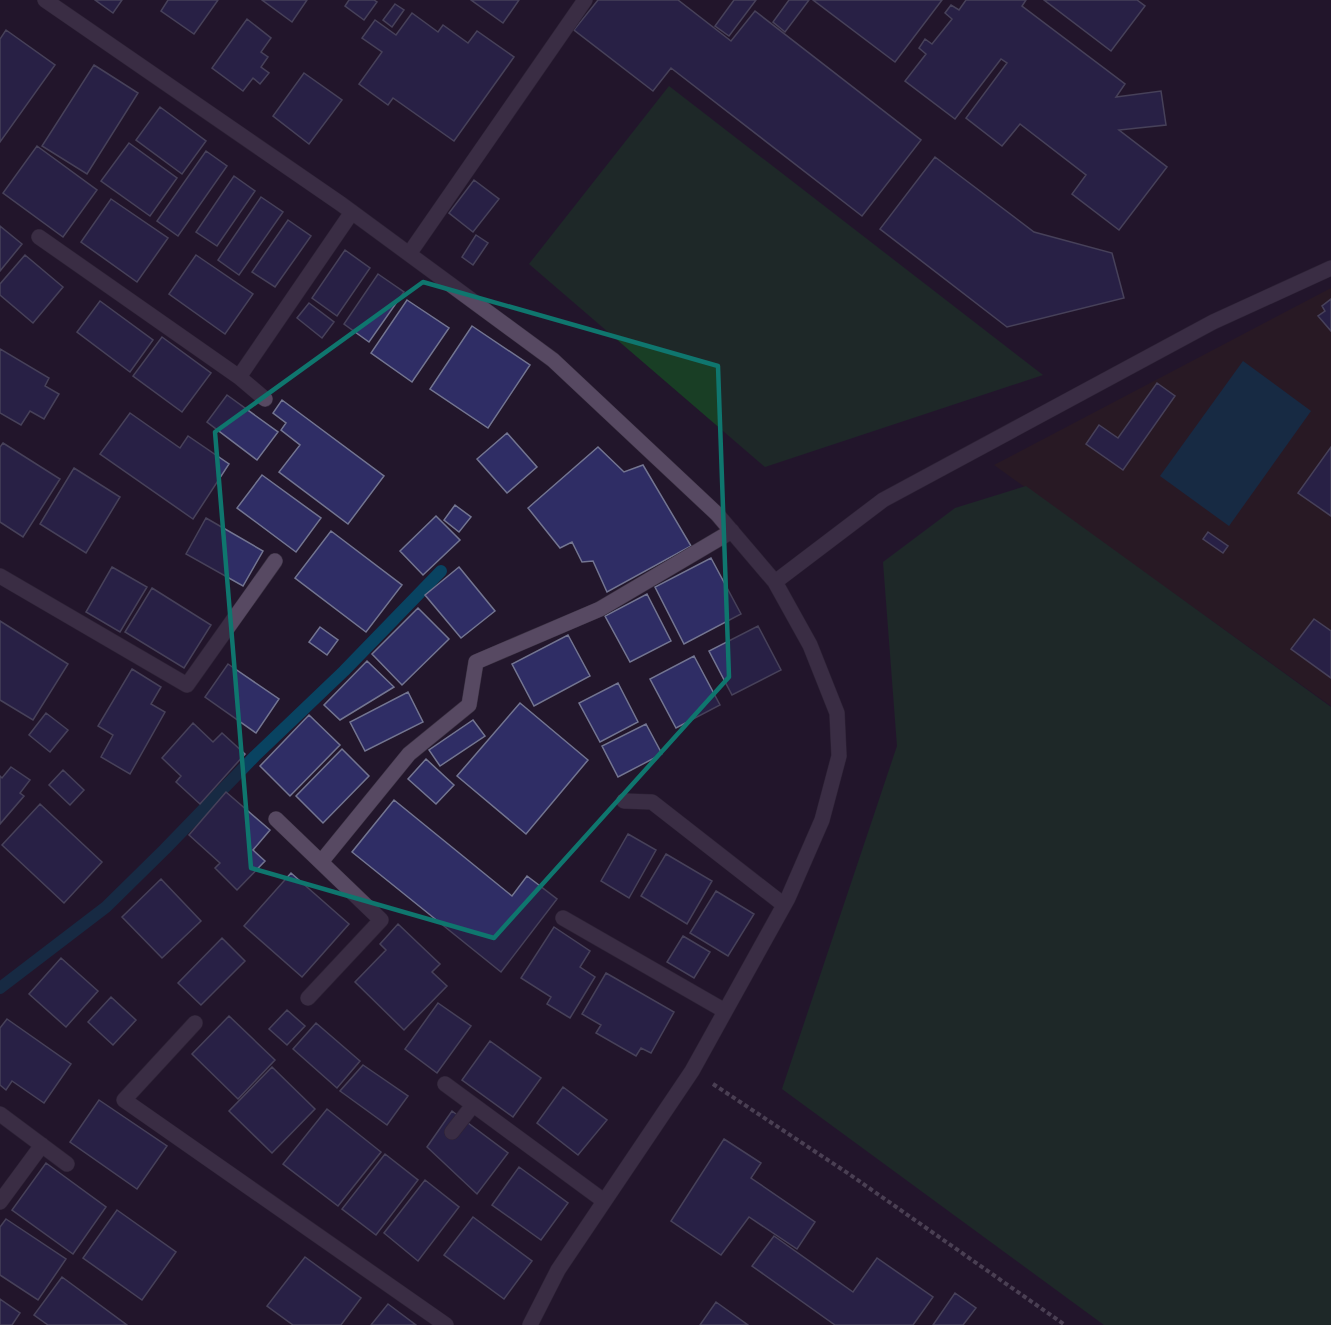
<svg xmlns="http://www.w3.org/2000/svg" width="1331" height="1325" viewBox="0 0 1331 1325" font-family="'Alegreya Sans',sans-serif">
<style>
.education{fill:#301d1c}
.green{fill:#193e25}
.water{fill:#094361}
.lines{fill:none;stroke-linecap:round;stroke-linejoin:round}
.stream{stroke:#094361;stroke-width:12}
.building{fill:#2f2d65;stroke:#737591;stroke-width:1.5}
.minor-casing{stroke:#3a3141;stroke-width:16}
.path{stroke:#7b7283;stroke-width:4;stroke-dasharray:4.5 3;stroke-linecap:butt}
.minor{stroke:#574962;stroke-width:15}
.marked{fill:none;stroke:#0f766e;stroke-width:4.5;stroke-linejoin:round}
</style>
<rect width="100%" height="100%" fill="#22162b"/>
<!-- education -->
<path class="education" d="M1331 288V706L994 465Z"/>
<!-- green -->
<path class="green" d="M669 86 1043 375 765 467 529 264Z
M1026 486 1331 707V1325H1104L782 1089 897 746 883 562 955 508Z"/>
<!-- water -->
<path class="water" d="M1243 361 1311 411 1229 526 1160 476Z"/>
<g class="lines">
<!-- stream -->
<path class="stream" d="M0 988 106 907 165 849 255 756 344 671 441 571"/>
</g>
<!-- building -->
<path class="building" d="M95 0H122L113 13Z
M168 0H218L194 34 161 11Z
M262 0H307L292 22Z
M349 0H374L377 2 364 20 345 6Z
M471 0H519L503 23Z
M598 0H678L731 41 755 11 921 140 862 216 671 68 653 91 574 30Z
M734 0H756L729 36 715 26Z
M789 0H809L785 32 773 22Z
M813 0H942L895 62Z
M966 0H1026L1022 6 1125 84 1116 97 1161 91 1166 125 1119 130 1167 167 1119 230 1072 194 1086 175 1020 124 1002 146 966 118 1007 63 1001 59 955 119 905 81 926 54 919 48 925 39 932 44 952 19 945 13 951 5 959 10Z
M1044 0H1137L1145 6 1111 51Z
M395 4 404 10 392 27 383 20Z
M412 13 438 32 443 25 468 43 477 31 514 57 454 141 393 98 388 105 359 84 382 52 362 38 375 20 396 35Z
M247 19 271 38 261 52 268 57 261 67 269 73 260 84 253 78 243 91 212 68Z
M6 30 55 65 0 142V39Z
M94 65 138 93 87 174 42 146Z
M304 73 342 100 309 144 273 116Z
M160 107 206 141 182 174 136 140Z
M129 143 177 178 150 216 101 181Z
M37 146 97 190 63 237 3 193Z
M206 151 227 166 178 236 157 221Z
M935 157 1034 232 1112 253 1124 298 1007 327 880 229Z
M234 176 255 191 217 246 196 232Z
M474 180 499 199 473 232 449 213Z
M261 197 283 212 239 275 218 260Z
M111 199 168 238 137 282 81 242Z
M288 220 311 236 275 287 252 272Z
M0 226 22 244 0 271Z
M476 235 488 243 473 265 462 257Z
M345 250 370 268 337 316 312 298Z
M25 255 63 287 33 323 0 295V284Z
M196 255 253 294 225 334 169 294Z
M378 274 404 292 369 342 344 324Z
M1331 299V331L1318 316 1325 311 1322 306Z
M407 300 449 328 412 382 371 353Z
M100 301 153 340 130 372 77 332Z
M309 303 334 322 322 338 297 318Z
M472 326 530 365 488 428 430 389Z
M162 337 211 373 182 412 133 376Z
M0 349 49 378 45 386 59 394 44 419 30 411 21 425 0 413Z
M1157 383 1175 396 1123 470 1086 444 1099 425 1118 438Z
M227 395 278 432 257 460 207 422Z
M282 400 384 476 348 524 279 472 300 445 281 430 286 423 273 413Z
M130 413 180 448 188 436 229 464 193 519 100 454Z
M507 433 537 467 507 493 477 459Z
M3 443 60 479 23 537 0 522V447Z
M598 447 624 472 643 465 691 546 607 592 593 561 582 562 572 542 560 548 528 508Z
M1331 447V516L1298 493Z
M74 468 120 497 86 553 40 524Z
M262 475 321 518 296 552 237 508Z
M455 505 471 517 459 532 444 520Z
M436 516 460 540 423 575 400 551Z
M206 518 263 551 243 586 186 554Z
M331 531 402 585 366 632 295 578Z
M1208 532 1228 546 1223 553 1203 539Z
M711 558 741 614 684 644 655 587Z
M112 567 147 587 120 632 86 612Z
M459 567 495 611 461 638 425 595Z
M152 588 211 625 184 668 125 632Z
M647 594 671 641 630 662 605 616Z
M418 608 449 639 402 685 372 654Z
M1314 619 1331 631V678L1291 649Z
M0 621 68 664 33 720 0 700Z
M758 626 781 670 732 695 709 651Z
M320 627 338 640 327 655 309 642Z
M568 635 590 676 534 706 512 664Z
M694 656 720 705 676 728 650 679Z
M367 661 394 687 340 720 324 705Z
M228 664 279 699 256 733 205 697Z
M132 669 161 687 151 704 165 712 130 774 101 757 113 735 98 726Z
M618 683 638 722 600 742 579 703Z
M408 692 423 722 365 751 350 722Z
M520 703 588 760 526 834 457 776Z
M46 713 68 730 50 752 29 735Z
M309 715 340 745 290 796 260 766Z
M473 720 485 736 440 766 429 750Z
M193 723 213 742 222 733 245 754 200 804 176 782 181 776 162 758Z
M646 724 662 754 618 777 602 746Z
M342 749 369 776 323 823 296 796Z
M426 759 454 785 436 804 408 779Z
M11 767 30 780 20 793 24 796 0 824V776L2 778Z
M63 770 84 790 70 805 49 785Z
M226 792 270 830 253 850 265 861 237 890 215 868 220 863 189 835Z
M394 800 512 896 527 876 557 899 501 972 352 852Z
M40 804 102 862 64 903 2 845Z
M628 834 656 850 629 898 601 881Z
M666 854 712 881 687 924 641 896Z
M291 873 349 924 302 977 244 926Z
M161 879 201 921 162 958 122 917Z
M716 891 754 914 728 956 690 933Z
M398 924 440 964 432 972 447 986 404 1030 355 982 386 950 380 944Z
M554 927 590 951 580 967 595 977 570 1018 547 1004 551 997 521 978Z
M683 936 710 952 694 978 667 962Z
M222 938 245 961 201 1005 178 983Z
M61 958 98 991 66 1027 29 994Z
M606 973 674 1012 651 1053 641 1048 636 1056 596 1033 601 1025 582 1014Z
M111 997 136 1020 113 1045 88 1022Z
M438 1003 471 1026 437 1073 405 1049Z
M287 1010 305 1026 287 1045 269 1029Z
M229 1016 275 1060 238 1099 192 1054Z
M7 1019 71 1064 44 1103 12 1081 6 1090 0 1085V1028Z
M316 1023 360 1061 337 1088 293 1049Z
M490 1041 541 1078 513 1117 462 1080Z
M363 1065 408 1096 387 1125 340 1091Z
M272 1067 315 1109 272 1153 229 1111Z
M563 1087 607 1120 578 1155 537 1123Z
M99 1100 167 1146 137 1189 70 1142Z
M327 1109 381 1152 338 1206 283 1164Z
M452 1111 508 1153 477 1194 427 1147Z
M724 1139 761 1163 751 1178 815 1222 797 1249 749 1217 721 1255 671 1221Z
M385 1154 418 1180 376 1235 342 1209Z
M46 1163 106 1207 73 1254 12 1210Z
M519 1167 568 1203 541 1240 492 1205Z
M425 1180 459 1207 418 1261 384 1233Z
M117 1210 176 1252 142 1300 83 1258Z
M473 1217 532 1261 504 1299 444 1255Z
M6 1219 66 1259 38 1300 0 1275V1227Z
M774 1236 853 1292 877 1258 933 1297 913 1325H835L752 1266Z
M305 1257 361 1298 341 1325H293L267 1306Z
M62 1277 127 1325H48L34 1315Z
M955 1293 976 1308 963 1325H933Z
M0 1299 20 1313 12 1325H0Z
M716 1302 748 1325H700Z
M388 1304 416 1325H371Z"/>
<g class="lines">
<!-- minor casing -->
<g class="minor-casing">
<path id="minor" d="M45 0 341 204 553 360 717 514 775 582 810 645 837 713 839 756 822 820 788 898 692 1071 558 1270 530 1325
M39 237 239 377 265 399
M409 254 585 0
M239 377 352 212
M0 576 187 685 275 561
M775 582 883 500 1213 322 1331 268
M624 801 652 802 784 905
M276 819 381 920 308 998
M321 862 409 754 469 705 476 662 600 609 732 531
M563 918 725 1011
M195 1023 124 1100 446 1325
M445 1084 604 1201
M0 1114 67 1164
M452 1132 473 1105
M0 1202 42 1145"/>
</g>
<!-- path -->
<path class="path" d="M713 1084 849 1174 1065 1325"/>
<!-- minor -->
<use href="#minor" class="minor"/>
</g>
<!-- marked area -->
<path d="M0 0H1331V1325H0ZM423 282 718 366 729 677 494 938 251 868 215 432Z" fill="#22162b" fill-opacity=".55" fill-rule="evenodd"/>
<path class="marked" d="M423 282 718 366 729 677 494 938 251 868 215 432Z"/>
</svg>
